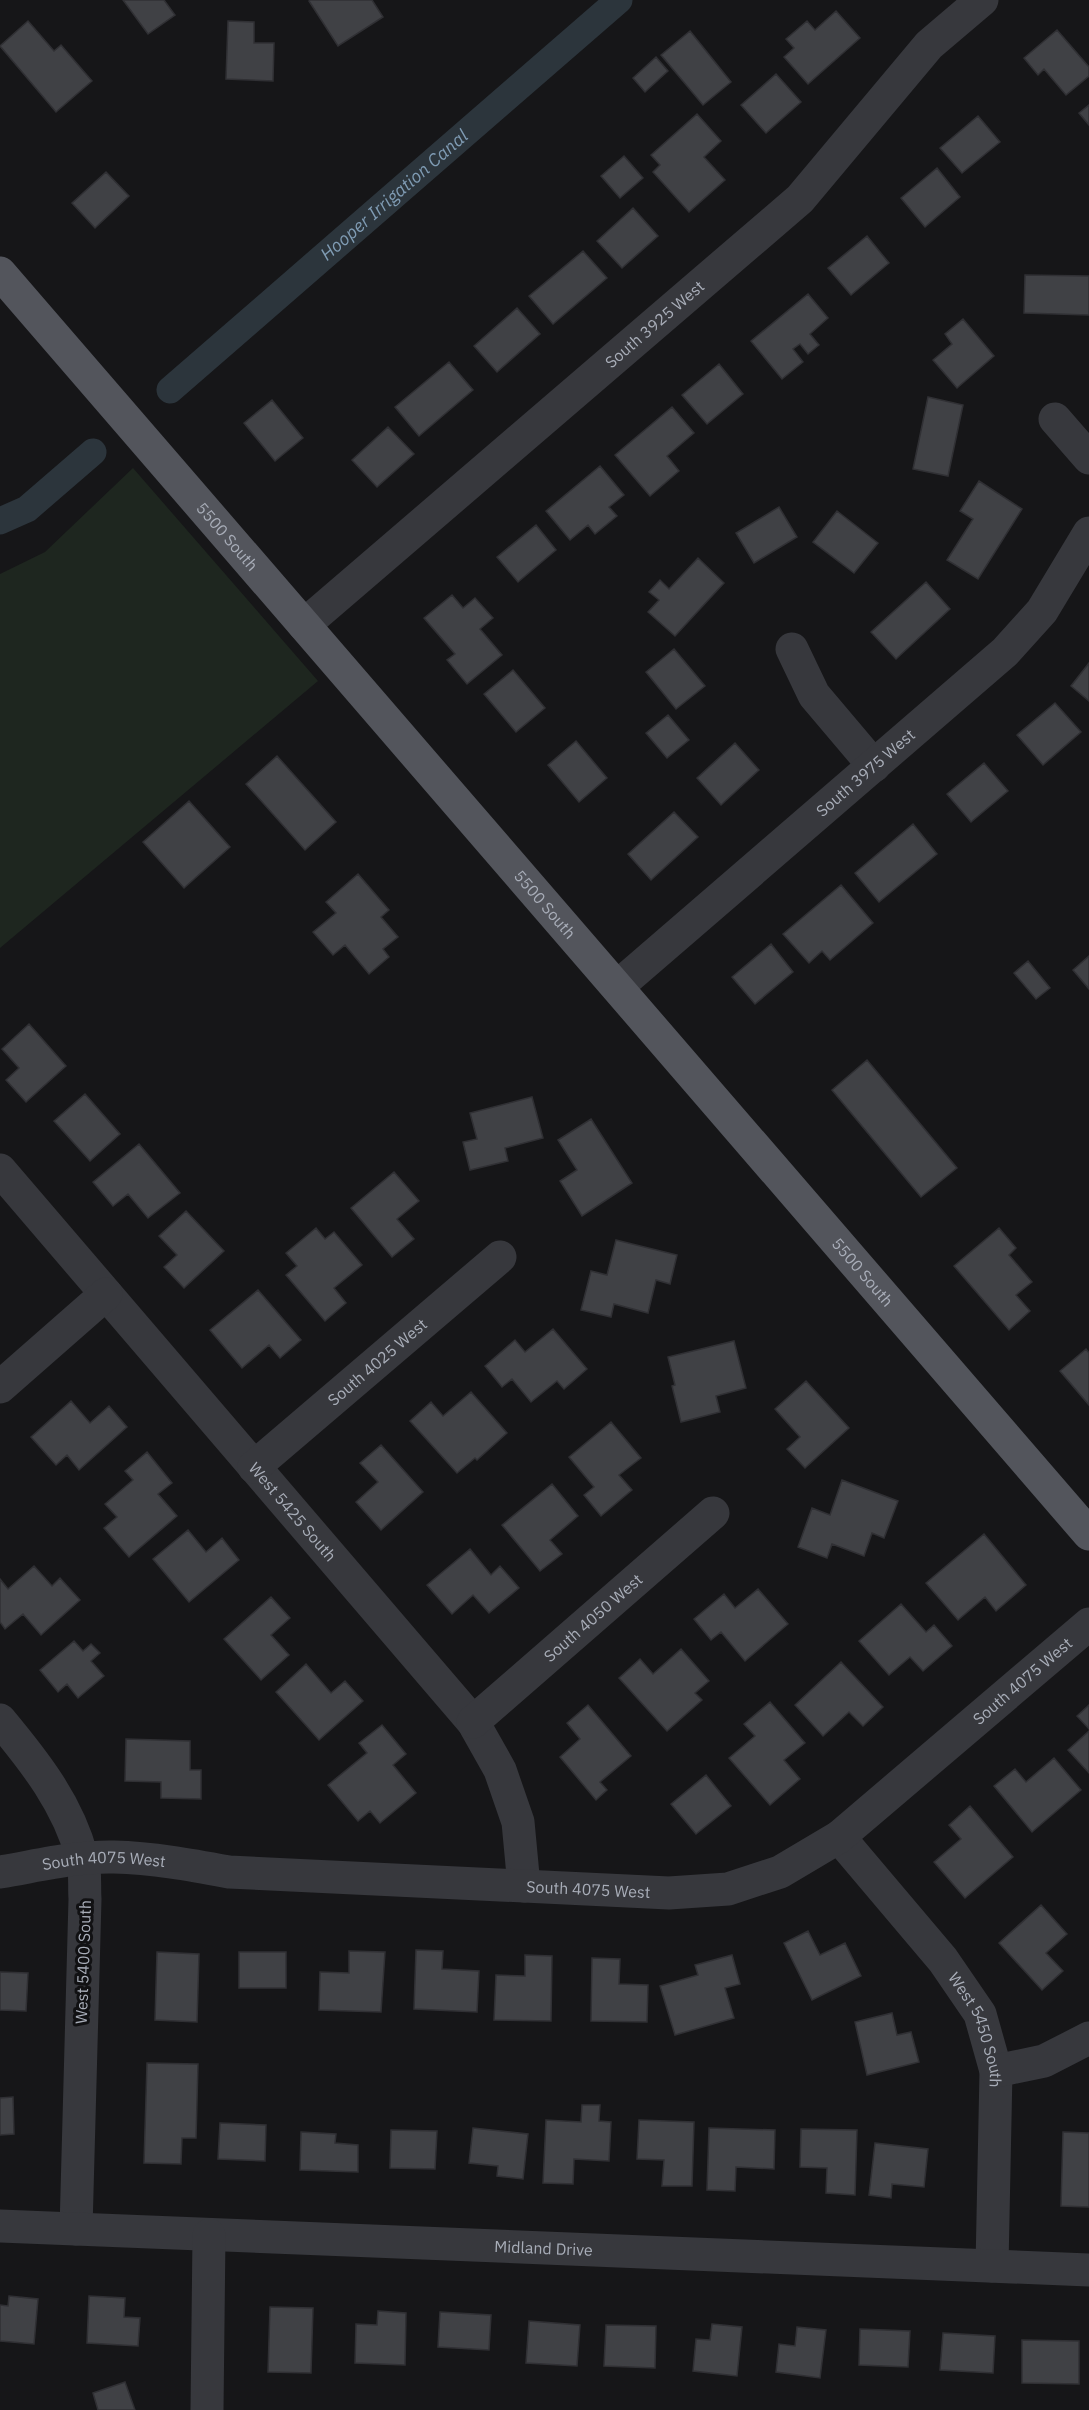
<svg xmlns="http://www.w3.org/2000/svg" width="1089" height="2410" viewBox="0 0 1089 2410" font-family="'IBM Plex Sans',sans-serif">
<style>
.green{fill:#1e261f}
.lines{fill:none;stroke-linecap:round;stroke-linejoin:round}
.canal{stroke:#2c353c;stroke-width:27}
.building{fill:#404145;stroke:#303034;stroke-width:1.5}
.minor{stroke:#37383d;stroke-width:33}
.major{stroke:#53555c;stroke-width:33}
.labels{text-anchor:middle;stroke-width:6;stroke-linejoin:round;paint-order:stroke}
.street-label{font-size:16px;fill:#a8adb8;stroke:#111113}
.water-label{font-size:18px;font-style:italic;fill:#7f9bb3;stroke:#111113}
</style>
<rect width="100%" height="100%" fill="#161618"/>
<!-- green -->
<path class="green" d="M133 468 318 681 0 948V574L45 552Z"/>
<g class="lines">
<!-- canal -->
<g class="canal">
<path id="s1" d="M170 390 619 0"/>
<path d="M0 521 27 509 93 452"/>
</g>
</g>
<!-- building -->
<path class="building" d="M123 0H164L175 15 148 34Z
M310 0H372L383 17 338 46 309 1Z
M836 11 860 38 808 84 784 57 794 48 786 39 807 21 815 30Z
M28 21 54 51 61 45 92 81 56 112 0 46Z
M228 21 254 22V43H274L273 81 226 79Z
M1057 30 1089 67V76L1066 95 1044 69 1038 75 1024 58Z
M690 31 731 82 703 105 661 55Z
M656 57 668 71 645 92 633 78Z
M776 74 801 102 766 133 741 105Z
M1089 105V125L1079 113Z
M697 114 721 141 704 157 725 180 689 212 653 172 660 165 651 155Z
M978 116 1000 142 962 173 940 148Z
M624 156 643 178 620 198 601 176Z
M937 168 960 197 925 227 901 198Z
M106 172 129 196 95 228 72 203Z
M633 208 658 236 622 268 597 241Z
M867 236 889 263 851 295 828 268Z
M583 251 607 278 553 324 529 296Z
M1025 275 1089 276V315L1024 313Z
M808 294 828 318 810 334 819 345 808 354 800 344 793 349 803 362 782 379 751 341Z
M517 308 540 334 497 372 474 346Z
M963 319 994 356 957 388 933 360 952 344 945 334Z
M449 362 473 390 419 436 395 407Z
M719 364 743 394 707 424 682 395Z
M928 397 963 405 948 476 913 469Z
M272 400 303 438 275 461 244 423Z
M672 407 694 433 667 456 679 471 650 496 615 455Z
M388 427 414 454 377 487 352 460Z
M600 466 624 495 609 507 617 516 595 534 588 525 570 540 546 511Z
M979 481 1022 509 978 579 947 560 973 519 960 511Z
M779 507 797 537 754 563 736 533Z
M837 511 878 543 854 573 813 542Z
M536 525 556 550 518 582 497 557Z
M698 558 724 583 675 636 648 612 659 600 649 592 660 580 669 589Z
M926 582 950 609 896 659 871 632Z
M452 595 463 608 475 598 493 618 480 629 502 655 467 684 447 660 455 654 424 618Z
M674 649 705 686 676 709 646 672Z
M1089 663V701L1071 686Z
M513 670 545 708 516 732 484 694Z
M1055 703 1081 732 1043 765 1017 735Z
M668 715 689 740 667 758 646 733Z
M576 741 607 778 579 802 548 765Z
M735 743 759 770 721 805 697 778Z
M277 756 336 822 305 850 246 784Z
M984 763 1008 791 971 822 947 794Z
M189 801 230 847 184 888 143 842Z
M674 812 698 837 651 880 628 854Z
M913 824 937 854 879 902 855 873Z
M358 874 389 910 381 917 398 937 383 949 389 957 369 974 345 945 333 955 313 932 336 913 326 902Z
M841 885 873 923 830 960 822 951 809 963 783 934Z
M771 944 793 972 755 1004 732 977Z
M1089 956V989L1073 970Z
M1028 961 1050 988 1036 999 1014 973Z
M29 1024 66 1066 26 1102 6 1080 19 1068 2 1049Z
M867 1060 957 1168 921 1197 832 1090Z
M85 1094 120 1134 90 1161 54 1121Z
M532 1097 543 1138 505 1148 508 1161 470 1170 463 1142 477 1139 470 1113Z
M591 1119 632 1183 582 1216 560 1181 577 1170 558 1140Z
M139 1144 180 1193 148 1218 128 1194 113 1206 93 1182Z
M394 1172 419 1201 397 1219 414 1239 392 1257 351 1208Z
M186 1211 224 1251 184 1288 164 1267 177 1255 159 1236Z
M316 1228 325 1239 334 1232 362 1265 334 1288 346 1303 325 1321 286 1275 297 1266 286 1253Z
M999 1228 1016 1248 1009 1255 1032 1282 1016 1295 1030 1311 1009 1330 954 1266Z
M616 1240 677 1255 670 1284 656 1280 648 1313 614 1304 611 1317 581 1310 591 1271 607 1275Z
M258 1290 301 1340 280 1358 269 1345 242 1368 210 1330Z
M553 1329 587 1369 564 1389 557 1381 531 1402 512 1379 502 1387 485 1366 515 1340 525 1352Z
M734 1341 746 1388 716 1396 720 1412 681 1422 672 1386 675 1385 668 1357Z
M1086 1349 1089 1353V1405L1060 1371Z
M806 1381 849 1428 805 1468 787 1449 800 1437 775 1409Z
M471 1392 507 1433 477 1460 475 1458 457 1473 410 1421 431 1402 443 1416Z
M71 1401 90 1423 109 1406 127 1427 79 1470 67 1455 56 1465 31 1437Z
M611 1422 641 1458 619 1475 632 1490 601 1516 584 1495 594 1487 569 1457Z
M381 1445 423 1492 381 1530 356 1502 378 1482 360 1463Z
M147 1452 172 1483 158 1494 177 1516 129 1557 104 1528 117 1517 105 1504 133 1480 125 1471Z
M842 1480 898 1501 884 1538 872 1533 864 1556 832 1544 827 1558 798 1547 812 1508 830 1515Z
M552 1484 578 1516 550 1540 562 1554 540 1571 502 1525Z
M188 1530 206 1552 222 1538 239 1560 189 1602 153 1559Z
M984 1534 1026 1585 996 1611 985 1597 958 1620 926 1583Z
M470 1549 491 1575 500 1566 519 1588 489 1613 473 1595 452 1614 427 1585Z
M34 1566 52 1586 60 1578 80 1600 41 1635 23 1614 5 1629 0 1622V1579L8 1589Z
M758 1589 788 1624 745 1661 721 1632 711 1640 694 1619 724 1594 735 1608Z
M271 1597 290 1618 271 1635 289 1655 261 1680 224 1639Z
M901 1604 926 1632 934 1625 952 1646 923 1671 910 1657 889 1675 859 1641Z
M74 1641 83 1651 91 1644 100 1653 91 1661 104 1676 78 1698 67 1684 58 1692 40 1670Z
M681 1649 709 1681 695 1693 702 1700 667 1731 619 1678 640 1659 653 1674Z
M841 1662 883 1707 863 1726 849 1712 823 1736 795 1705Z
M306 1664 331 1693 345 1681 363 1701 319 1740 276 1692Z
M770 1702 805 1743 784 1760 800 1779 770 1805 729 1758 755 1736 744 1724Z
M588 1705 631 1756 600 1782 607 1790 596 1800 560 1757 580 1739 567 1723Z
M1089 1705V1729L1077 1716Z
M382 1725 406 1754 393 1765 416 1793 380 1823 370 1811 358 1821 328 1785 367 1753 359 1743Z
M1089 1731V1773L1068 1750Z
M126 1739 190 1741V1770H201V1799L161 1798V1782L125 1781Z
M1054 1758 1081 1790 1032 1832 994 1786 1015 1769 1026 1782Z
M706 1775 731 1806 696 1834 671 1804Z
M970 1806 1013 1857 965 1898 934 1862 961 1839 949 1825Z
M1041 1905 1067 1934 1046 1953 1063 1971 1042 1990 999 1943Z
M808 1931 820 1955 845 1943 861 1976 812 2000 784 1943Z
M416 1950 443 1951 442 1969 479 1971 477 2012 414 2009Z
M349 1951 385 1952 381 2012 319 2010 320 1972 349 1973Z
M157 1952 199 1954 197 2022 155 2020Z
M239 1952H286V1988H239Z
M525 1955 552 1956 551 2021 494 2020 496 1975 525 1976Z
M732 1955 740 1984 725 1988 734 2018 675 2035 660 1986 698 1975 695 1965Z
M592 1958 620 1959 619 1984 648 1985 647 2022 591 2021Z
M0 1972 28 1973 26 2011 0 2010Z
M892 2013 897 2035 911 2032 919 2062 867 2075 855 2022Z
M147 2063 198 2064 196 2138H182L181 2164 144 2163Z
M13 2097 14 2134 0 2135V2098Z
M582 2105H600L599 2121 611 2122 609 2161 574 2159 573 2184 543 2183 546 2120 581 2122Z
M639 2120 694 2122 692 2186H662L664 2160 637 2159Z
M220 2123 266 2125 265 2161 218 2159Z
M473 2128 528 2134 523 2179 497 2176 498 2166 469 2163Z
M709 2128 775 2130 774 2169 736 2167 735 2191 707 2190Z
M801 2129 857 2130 855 2195 826 2193 827 2168 800 2167Z
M391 2130 437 2131 435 2169 390 2168Z
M301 2132 336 2134 335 2143 358 2145V2172L300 2170Z
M1063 2132 1089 2133V2207L1061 2206Z
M875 2143 928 2149 924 2187 892 2184 891 2198 869 2195Z
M9 2296 38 2299 34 2344 0 2341V2305L8 2306Z
M89 2296 125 2298 124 2317 140 2318 138 2346 87 2343Z
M270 2307 313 2308 311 2373 268 2372Z
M378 2311 406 2313 405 2365 355 2363 356 2324 377 2325Z
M440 2312 491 2315 489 2350 438 2347Z
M529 2321 580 2325 577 2366 526 2363Z
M712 2324 742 2327 737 2376 693 2371 696 2339 710 2340Z
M606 2325 656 2326 655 2368 604 2366Z
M797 2327 826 2330 820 2378 776 2372 779 2344 795 2346Z
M860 2329 910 2331 908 2367 859 2365Z
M943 2333 995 2336 993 2373 940 2370Z
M1022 2340 1079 2341V2384L1022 2383Z
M125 2382 135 2410H98L93 2393Z"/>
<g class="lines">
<!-- minor -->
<g class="minor">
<path d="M1055 419 1089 458"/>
<path id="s2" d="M304 625 800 199 929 45 982 0"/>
<path d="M792 649 814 695 874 766"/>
<path id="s3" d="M617 987 1005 652 1042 611 1089 533"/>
<path id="s4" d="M0 1170 473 1722 500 1770 518 1822 524 1886"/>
<path d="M0 1387 106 1294"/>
<path id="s5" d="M254 1467 500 1257"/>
<path d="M0 1720C35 1762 68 1804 82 1857 86 1870 84 1885 85 1899L76 2229"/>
<path id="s6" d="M473 1722 713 1513"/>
<path id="s7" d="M839 1837 943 1960 980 2014 996 2071 992 2266"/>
<path id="s8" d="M0 1872C37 1866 76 1856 114 1857 153 1858 191 1865 229 1872L669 1893 728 1889 780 1872 839 1837 1089 1624"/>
<path d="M996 2071 1044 2061 1089 2038"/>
<path id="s9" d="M0 2226 1089 2270"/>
<path d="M207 2410 209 2235"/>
</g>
<!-- major -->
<path class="major" id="s10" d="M0 273 1089 1534"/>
</g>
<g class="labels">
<!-- street labels -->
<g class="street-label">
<text dy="6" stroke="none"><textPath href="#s2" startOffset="462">South 3925 West</textPath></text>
<text dy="6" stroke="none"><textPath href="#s10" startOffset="348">5500 South</textPath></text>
<text dy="6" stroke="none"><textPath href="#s3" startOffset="328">South 3975 West</textPath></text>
<text dy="6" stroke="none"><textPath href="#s10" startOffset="834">5500 South</textPath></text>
<text dy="6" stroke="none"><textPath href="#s10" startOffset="1320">5500 South</textPath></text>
<text dy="6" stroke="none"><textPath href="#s5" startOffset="162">South 4025 West</textPath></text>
<text dy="6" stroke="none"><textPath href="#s4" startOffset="450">West 5425 South</textPath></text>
<text dy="6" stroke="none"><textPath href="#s6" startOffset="159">South 4050 West</textPath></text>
<text dy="6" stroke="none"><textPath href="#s8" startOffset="1095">South 4075 West</textPath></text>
<text dy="6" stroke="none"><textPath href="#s8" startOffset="105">South 4075 West</textPath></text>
<text dy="6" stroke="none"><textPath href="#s8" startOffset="591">South 4075 West</textPath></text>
<text transform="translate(83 1962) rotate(-88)" y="6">West 5400 South</text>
<text dy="6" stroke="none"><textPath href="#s7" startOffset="240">West 5450 South</textPath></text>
<text dy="6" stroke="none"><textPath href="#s9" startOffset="544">Midland Drive</textPath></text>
</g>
<!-- water labels -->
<g class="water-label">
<text dy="6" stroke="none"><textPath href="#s1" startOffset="297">Hooper Irrigation Canal</textPath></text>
</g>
</g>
</svg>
